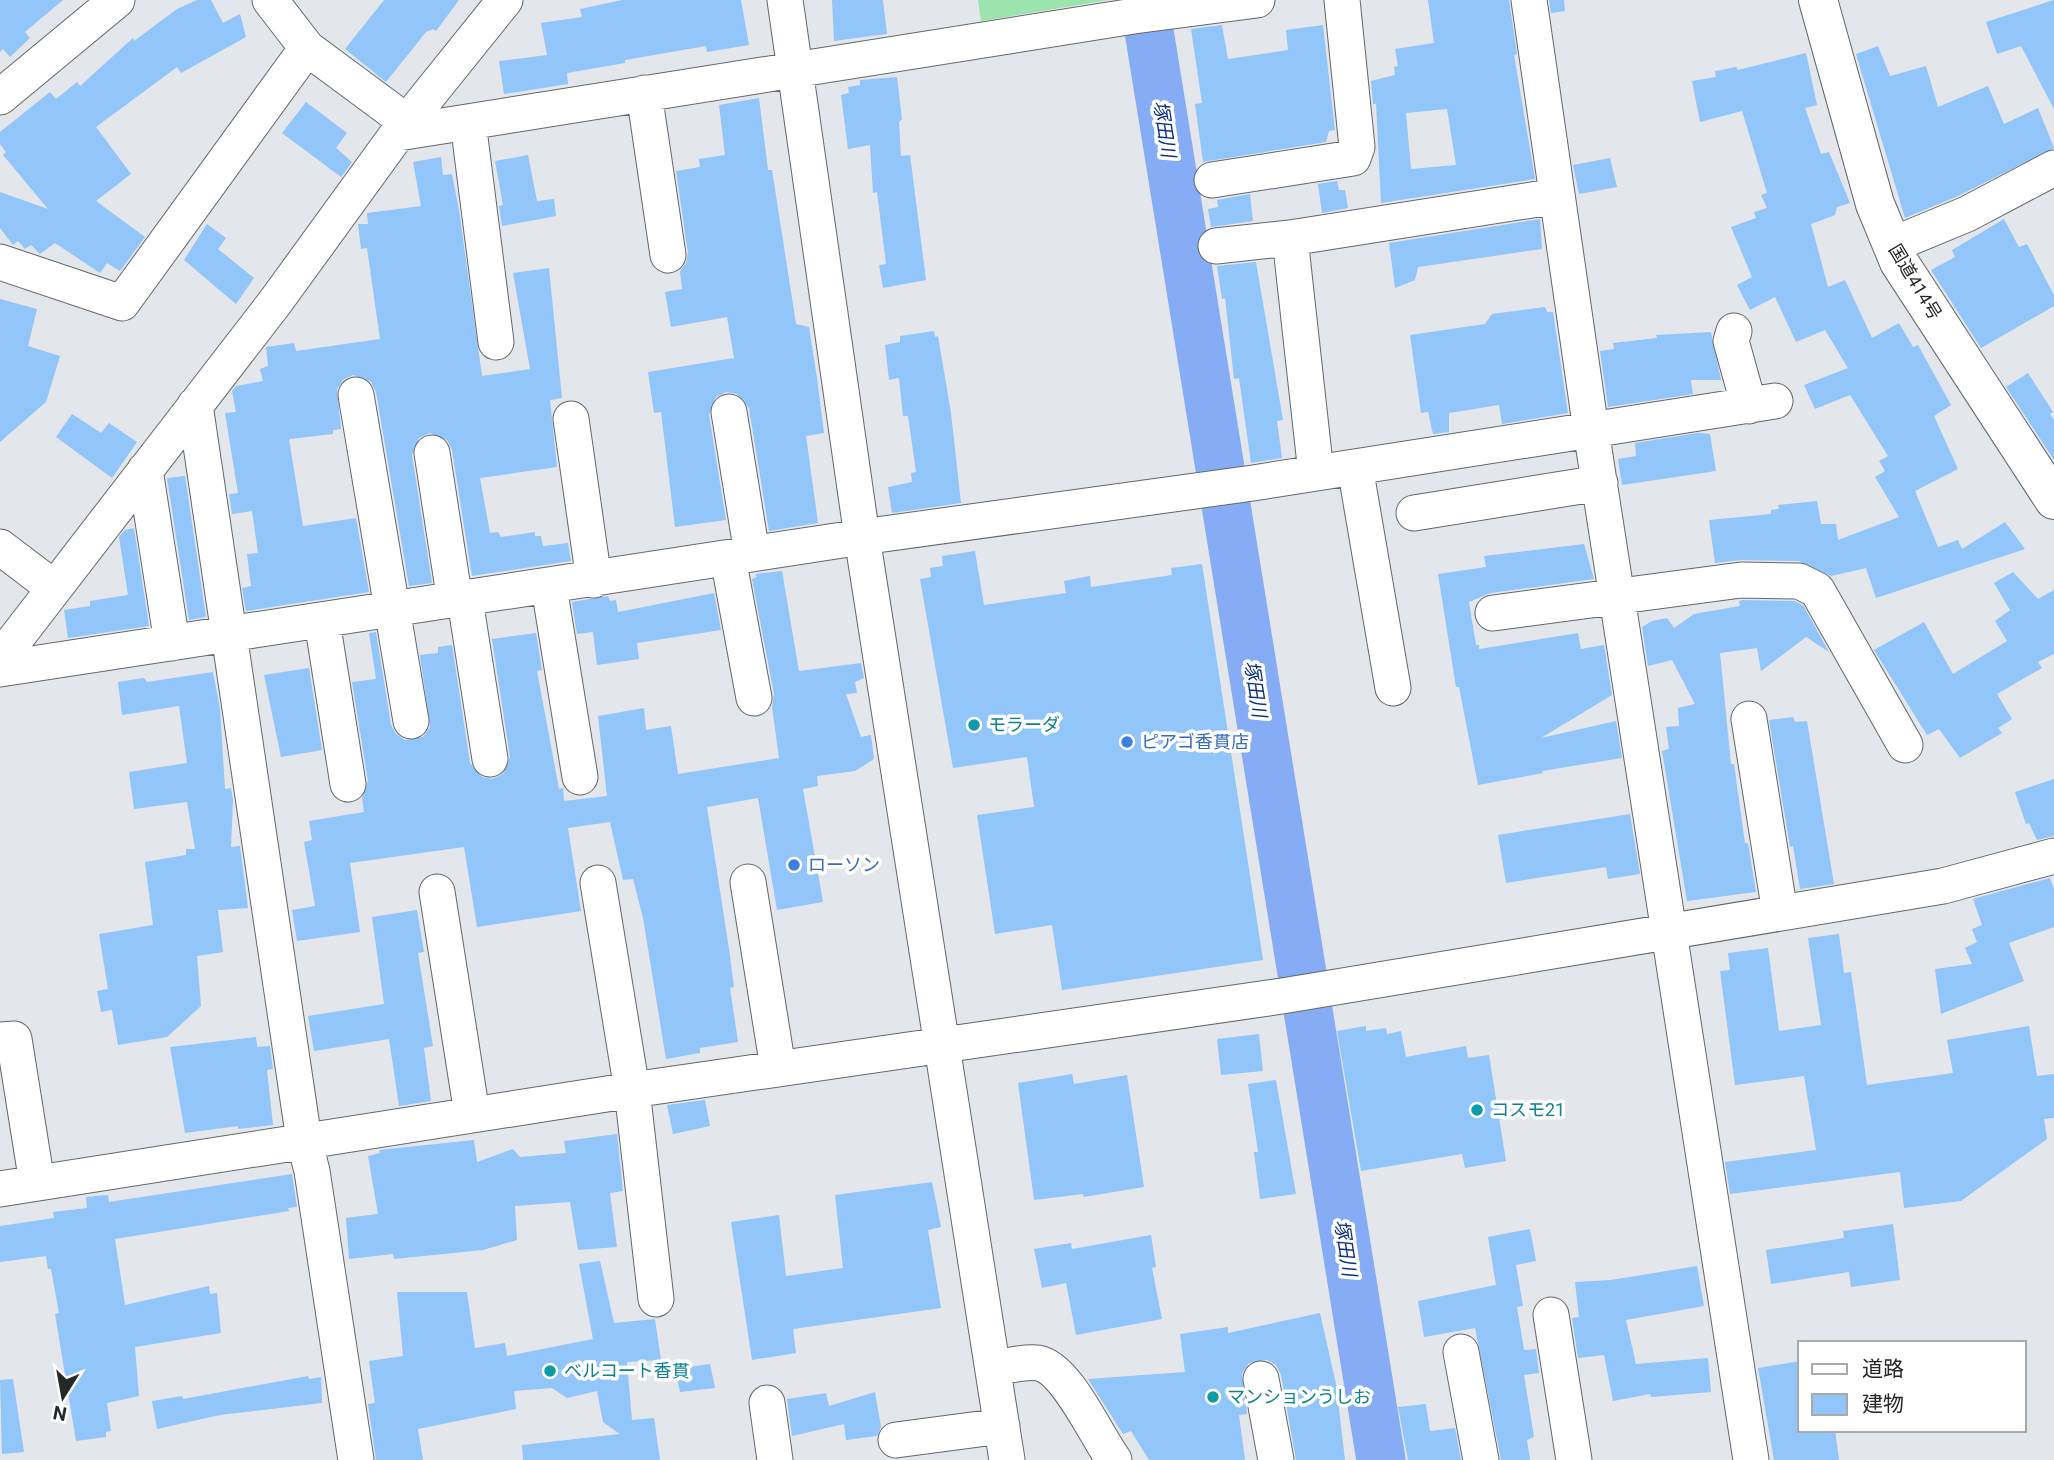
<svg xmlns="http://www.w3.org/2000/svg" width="2054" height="1460" viewBox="0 0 2054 1460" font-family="Roboto,'Noto Sans JP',sans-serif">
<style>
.green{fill:#9ce4ad}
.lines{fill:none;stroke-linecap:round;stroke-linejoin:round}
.river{stroke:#87acf6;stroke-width:49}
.building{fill:#92c5fa;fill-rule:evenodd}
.minor-casing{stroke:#64676a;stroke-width:37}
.highway-casing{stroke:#64676a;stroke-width:40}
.minor{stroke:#fff;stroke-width:35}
.highway{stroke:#fff;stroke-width:38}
.culture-dot{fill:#0f9aa8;stroke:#fff;stroke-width:2.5}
.shop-dot{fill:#3f7fe0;stroke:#fff;stroke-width:2.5}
.labels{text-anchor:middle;stroke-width:7;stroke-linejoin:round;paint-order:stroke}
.street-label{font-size:18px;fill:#252728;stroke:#fff}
.culture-label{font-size:18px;fill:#0d838f;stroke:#fff;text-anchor:start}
.shop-label{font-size:18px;fill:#366cbe;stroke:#fff;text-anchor:start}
.water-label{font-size:19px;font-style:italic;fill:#0c3083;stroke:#fff}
</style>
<rect width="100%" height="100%" fill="#e3e6ea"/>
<!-- green -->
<path class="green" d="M978 0H1109L981 21Z"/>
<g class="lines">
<!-- river -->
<path class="river" d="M1144 0 1381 1460"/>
</g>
<!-- building -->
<path class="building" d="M0 0H63L25 32 30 38 10 57 3 49 0 52Z
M197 0H211L223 23 240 14 246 37 181 73 177 67 96 127 131 174 96 201 145 237 120 271 107 263 100 273 55 243 40 254 31 245 25 249 18 241 13 245 0 228V192L48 209 3 155 6 152 0 144V132L50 92 56 99 77 82 80 86 133 38 134 41 177 9Z
M384 0H459L436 31 433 29 426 32 386 82 345 49Z
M622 0H741L749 45 707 52 706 46 625 60V63L567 73 568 84 504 94 499 61 547 55 541 23 582 17 580 9Z
M832 0H883L887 34 834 41Z
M1428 0H1509L1517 54 1514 55 1535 179 1381 203 1376 104H1373L1371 81 1395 75 1394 67 1398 66 1395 49 1434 43ZM1447 109 1456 165 1411 169 1406 113Z
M1549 0H1564L1565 11 1551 13Z
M2054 0V109L2021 46 1997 54 1986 22Z
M1222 25 1228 59 1288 50 1286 30 1323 25 1335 130 1329 131 1326 142 1203 162 1195 104 1202 103 1191 29Z
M1878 46 1890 76 1926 66 1938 107 1988 86 2004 124 2038 108 2054 148 1958 196 1905 218 1856 54Z
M1806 53 1817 105 1805 108 1821 154 1829 152 1850 203 1837 207 1835 215 1811 224 1828 287 1845 280 1872 338 1899 323 1913 347 1918 345 1951 405 1934 416 1958 469 1915 491 1938 547 1958 540 1962 549 2005 522 2025 549 1876 598 1866 568 1831 576 1799 561 1741 560 1715 563 1709 520 1771 514V510L1779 509 1778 505 1817 501 1821 524H1836L1838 540 1899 517 1875 477 1885 471 1879 461 1888 456 1850 395 1815 409 1804 385 1848 368 1825 330 1796 342 1775 297 1750 310 1737 285 1752 277 1731 227 1756 218 1754 212 1767 208 1761 195 1767 193 1742 111 1700 122 1692 81 1716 77 1715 71 1736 67 1738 70Z
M897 77 902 119 899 122 901 156 910 155 926 280 883 288 879 265 886 264 877 192 873 193 870 145 848 149 841 95 849 93 848 87 860 85V80Z
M759 98 768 170H772L796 324 809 327 817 378 824 433 806 436 818 523 769 531 749 408 737 394 726 392 716 397 709 415 726 520 675 527 661 412 654 413 648 372 734 358 727 317 671 327 665 292 682 289 680 271 686 263 688 253 676 171 700 167 699 159 725 155 719 105Z
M306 102 347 133 336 148 352 162 341 177 282 133Z
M528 155 537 201 554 199 556 216 502 226 499 206 503 205 495 161Z
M441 157 443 175 452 174 459 210 482 376 530 369 513 273 549 268 562 398 550 400 557 467 480 478 490 533 498 532 501 537 535 532V536H541L543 546 568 543 571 561 472 576 452 450 447 440 430 433 419 438 412 455 432 583 409 586 376 392 371 382 353 375 344 379 337 389 341 429 333 430V434L289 439 303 526 356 518 369 592 246 611 242 588 251 586 247 554 258 553 252 511 232 514 229 494 238 493 225 413 236 412 232 391 236 386 263 381 260 369 268 366 266 347 294 343 296 351 380 339 367 248 361 249 358 224H368L367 213 421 206 413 162Z
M1610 158 1617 187 1579 194 1573 165Z
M1337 181 1339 190H1345L1348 208 1322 213 1318 184Z
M1250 194 1253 221 1211 227 1208 209 1218 207 1217 200Z
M1540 219 1542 249 1418 267 1415 280 1395 288 1389 243Z
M2004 219 2019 247 2027 244 2054 295V306L1981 348 1931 270 1955 257 1952 250Z
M207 224 226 238 218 249 254 278 236 304 184 260Z
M1256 262 1283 420 1277 421 1282 458 1251 463 1239 378 1234 379 1225 298 1222 299 1217 266Z
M0 299 37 309 28 346 60 356 46 402 0 442Z
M1545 307 1547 312H1553L1568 413 1502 424 1499 405 1449 413V432L1433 434 1428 412 1421 413 1410 335 1485 324 1492 314Z
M934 331 935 337 938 336 951 413 961 503 892 513 888 487 912 482 911 473 916 472 908 416H903L899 378 889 380 885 345 900 342V336Z
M1711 332 1721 380H1691L1693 394 1608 407 1600 351 1614 349 1613 343 1657 338 1656 335Z
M2028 373 2053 412 2050 414 2054 420V460L2006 387Z
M72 414 101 433 109 423 137 442 112 478 56 437Z
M1698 433 1710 434 1716 471 1622 485 1618 459 1636 456 1635 443Z
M185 476 206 617 189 620 167 478Z
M134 528 149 626 68 638 64 610 90 606V601L128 595 119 537 125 530Z
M1584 544 1594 579 1490 593 1469 602 1476 645H1479V649L1578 633 1581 649 1604 645 1612 695 1541 738 1616 721 1622 758 1542 771 1543 773 1478 785 1459 687H1456L1438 574 1486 567 1484 556Z
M975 551 984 605 1066 593 1064 581 1090 576 1091 587 1172 575 1171 568 1202 564 1263 960 1062 990 1052 925 995 934 977 815 1034 807 1027 757 953 768 920 579 931 577 930 568 943 566 942 556Z
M782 571 799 671 861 663 864 678 855 682 857 693 846 694 861 737 871 735 874 759 855 771 817 776 818 786 803 789 823 902 777 910 758 798 707 807 729 949 734 987 730 988 738 1042 700 1048V1053L666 1059 643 918 633 879 623 880 610 822 568 828 581 911 477 927 464 847 350 863 360 932 297 941 292 910 315 906 304 842 312 840 309 821 364 812 362 798 368 781 352 682 376 679 369 633 376 632 391 725 396 734 405 740 423 737 430 727 420 655 438 653V647L452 645 470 763 482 777 492 779 503 774 510 757 492 639 536 633 542 670 537 671 559 789 563 788 564 801 607 796 598 716 644 708 646 730 671 726 678 774 779 758 772 707 774 694 752 579 757 577 755 574Z
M2013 572 2038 599 2054 590V654L2038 662 2042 668 1997 694 2012 719 1998 728 2002 733 1960 758 1939 729 1927 735 1874 650 1924 622 1953 674 2007 641 1995 621 2010 610 1994 583Z
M714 593 721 630 637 643 639 659 597 665 593 632 577 634 572 602 608 596 610 601 616 600 618 612Z
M1742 600 1794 601 1803 605 1829 652 1806 637 1761 671 1757 648 1720 653 1731 764H1734L1745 843H1748L1756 892 1687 901 1662 751 1669 749 1666 727 1679 726 1678 708 1695 704 1672 660 1648 666 1642 627 1652 621 1667 618 1674 628 1694 614 1740 606 1739 601Z
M309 668 322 750 281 757 264 675Z
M213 672 220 709 225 789 231 788 233 800 231 847 240 846 248 908 218 910 223 952 197 956 201 1006 167 1037 118 1045 112 1010 101 1012 97 991 108 989 99 934 153 925 145 862 186 855V849H195L187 802 134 809 129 772 187 763 179 706 122 715 118 682 144 678 147 682Z
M1793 717 1795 722 1807 721 1834 884 1800 889 1793 846 1790 847 1769 720Z
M2054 779V836L2037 840 2029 823 2026 824 2015 792Z
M1630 814 1640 874 1608 879 1606 867 1506 883 1498 835Z
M2050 878 2054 889V927L2009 943 2024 981 1941 1014 1935 969 1972 964 1965 948 1977 942 1972 929 1982 925 1973 899Z
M417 910 424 952 418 953 433 1046 424 1048 431 1101 399 1106 389 1039 314 1051 308 1016 384 1004 372 917Z
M1839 934 1844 973 1851 972 1867 1085 1953 1073 1947 1040 2029 1026 2037 1076 2054 1074V1118L2044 1119 2047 1139 1961 1201 1904 1208 1900 1172 1730 1194 1725 1162 1816 1150 1804 1076 1735 1085 1720 971 1730 970 1728 953 1768 948 1779 1031 1821 1025 1808 938Z
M1366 1026V1031L1386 1028 1387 1034 1401 1031 1406 1057 1466 1046 1468 1058 1489 1055 1506 1161 1465 1168 1462 1154 1361 1171 1337 1031Z
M1259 1034 1263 1071 1221 1075 1217 1039Z
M256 1037 257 1047 270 1046 273 1069 267 1070 273 1125 238 1129V1126L185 1133 170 1047Z
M1072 1074 1074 1084 1127 1075 1144 1187 1084 1197 1083 1194 1034 1200 1018 1083Z
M1276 1080 1296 1194 1260 1199 1254 1152H1258L1248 1084Z
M705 1100 710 1126 673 1134 667 1105Z
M617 1134 623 1191 610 1193 617 1247 578 1250 570 1202 515 1206 517 1240 483 1250 394 1259 393 1254 349 1259 346 1218 378 1214 368 1156 380 1153 379 1150 474 1140 477 1162 513 1149 520 1157 566 1153 564 1141Z
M292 1174 297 1207 288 1208 289 1211 115 1239 125 1305 209 1286 210 1294 217 1293 221 1333 135 1347 139 1396 107 1403 111 1431 106 1432V1437L76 1441 55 1314 59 1313 51 1269H48L46 1256 0 1262V1226L54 1218 53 1212 87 1208 86 1197 108 1195 109 1202Z
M932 1182 941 1227 928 1230 941 1308 793 1329 796 1353 752 1360 731 1222 779 1215 786 1276 843 1268 835 1195Z
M1893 1224 1900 1280 1851 1287 1849 1272 1771 1284 1766 1250 1844 1238 1843 1231Z
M1530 1229 1536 1261 1516 1265 1523 1306 1517 1307 1524 1350 1536 1349 1539 1373 1524 1375 1534 1437 1527 1440 1530 1460H1501L1475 1328 1424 1337 1418 1301 1496 1285 1488 1237Z
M1151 1235 1156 1267 1152 1268 1162 1319 1076 1335 1066 1283 1042 1288 1034 1249 1071 1243 1072 1249Z
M600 1261 614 1323 655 1319 661 1360 627 1362 632 1420 654 1418 660 1460H523L522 1445 620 1434 603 1422 597 1391 567 1398 552 1388 514 1391 516 1409 418 1429 423 1460H376L368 1404 375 1403 369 1361 403 1356 397 1292H467L475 1348 505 1343 507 1356 593 1339 579 1264Z
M1697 1266 1704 1306 1626 1320 1636 1364 1708 1358 1711 1392 1651 1397 1650 1394 1613 1401 1604 1355 1578 1358 1572 1318 1579 1317 1575 1282 1611 1280Z
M1320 1313 1336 1384 1345 1460H1296L1281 1375 1276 1365 1267 1360 1249 1363 1242 1373 1247 1414 1239 1415 1245 1460H1149L1131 1431 1123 1434 1088 1379 1185 1372 1180 1334 1228 1327V1333Z
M1800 1361V1430H1835L1839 1460H1774L1758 1368Z
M710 1364 715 1388 680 1392 675 1369Z
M308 1376 309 1379 321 1377 322 1403 220 1415 157 1429 152 1401 182 1396 183 1399Z
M13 1379 24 1452 2 1454 0 1380Z
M875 1392 881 1427 877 1436 846 1440 844 1424 792 1436 787 1399 826 1393 829 1406Z
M1426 1404 1430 1431 1455 1428 1461 1460H1408L1398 1407Z"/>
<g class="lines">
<!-- minor casing -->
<g class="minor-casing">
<path id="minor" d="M270 0 307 48 407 122
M785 0 862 537 1007 1460
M1529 0 1591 430 1751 1460
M644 93 668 255
M0 97 117 0
M468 122 496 342
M398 133 1134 16 1257 0
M1212 180 1353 158 1357 147 1342 0
M1290 238 1316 473
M1892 245 1967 214 2054 168
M1216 246 1290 238 1557 196
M0 262 122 303 307 48
M1734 331 1731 341 1749 406
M356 395 411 721
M195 405 304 1140 312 1171 356 1460
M729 412 752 554
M571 419 594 580
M432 453 455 601
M1355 467 1393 688
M145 470 172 643
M1414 513 1600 483
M0 547 54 588
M728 558 754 698
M549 587 580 777
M465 600 490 759
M1493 613 1741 580 1799 581 1817 590 1905 745
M322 621 348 784
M0 659 276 301 398 133 505 0
M0 669 862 537 1253 483 1775 401
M1749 719 1780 913
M748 882 778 1068
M598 883 632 1090 656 1299
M437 892 472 1114
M0 1040 14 1039 37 1183
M0 1189 632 1090 1282 996 1943 886 2054 856
M1551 1315 1574 1460
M1461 1352 1481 1460
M994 1368C1007 1366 1025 1361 1038 1363 1067 1368 1096 1436 1114 1460
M1261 1379 1276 1460
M767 1403 775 1460
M896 1440 1002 1426"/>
</g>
<!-- highway casing -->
<g class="highway-casing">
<path id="highway" d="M1818 0 1875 204 1899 262 2054 500"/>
</g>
<!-- minor -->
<use href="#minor" class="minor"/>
<!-- highway -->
<use href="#highway" class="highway"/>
</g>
<!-- markers -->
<g class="culture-dot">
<circle cx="974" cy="725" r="7"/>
<circle cx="1477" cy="1110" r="7"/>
<circle cx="550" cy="1371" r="7"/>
<circle cx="1213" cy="1397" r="7"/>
</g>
<g class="shop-dot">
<circle cx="1127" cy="742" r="7"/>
<circle cx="794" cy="865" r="7"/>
</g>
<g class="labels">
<!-- street labels -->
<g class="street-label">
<text transform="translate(1915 282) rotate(59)" y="6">国道414号</text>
</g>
<!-- culture labels -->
<g class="culture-label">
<text x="988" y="731">モラーダ</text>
<text x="1491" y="1116">コスモ21</text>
<text x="564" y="1377">ベルコート香貫</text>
<text x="1227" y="1403">マンションうしお</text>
</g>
<!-- shop labels -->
<g class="shop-label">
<text x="1141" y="748">ピアゴ香貫店</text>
<text x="808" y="871">ローソン</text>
</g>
<!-- water labels -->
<g class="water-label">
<text transform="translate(1165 129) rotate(81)" y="7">塚田川</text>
<text transform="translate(1256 689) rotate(81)" y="7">塚田川</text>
<text transform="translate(1346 1248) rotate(81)" y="7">塚田川</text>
</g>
</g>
<!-- legend -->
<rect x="1798" y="1341" width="228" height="91" fill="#ffffff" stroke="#a8a9a9" stroke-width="2"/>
<rect x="1812" y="1364" width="35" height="10" fill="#ffffff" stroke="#a8a9a9" stroke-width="2"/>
<text x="1862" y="1376" font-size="21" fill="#252728">道路</text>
<rect x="1812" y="1394" width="35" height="21" fill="#92c5fa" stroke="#a8a9a9" stroke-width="2"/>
<text x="1862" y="1411" font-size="21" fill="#252728">建物</text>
<!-- north arrow -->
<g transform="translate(63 1397) rotate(191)" stroke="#ffffff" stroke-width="5" paint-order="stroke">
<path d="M0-5L12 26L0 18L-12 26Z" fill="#252728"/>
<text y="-10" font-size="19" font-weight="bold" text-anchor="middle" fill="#252728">N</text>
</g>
</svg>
